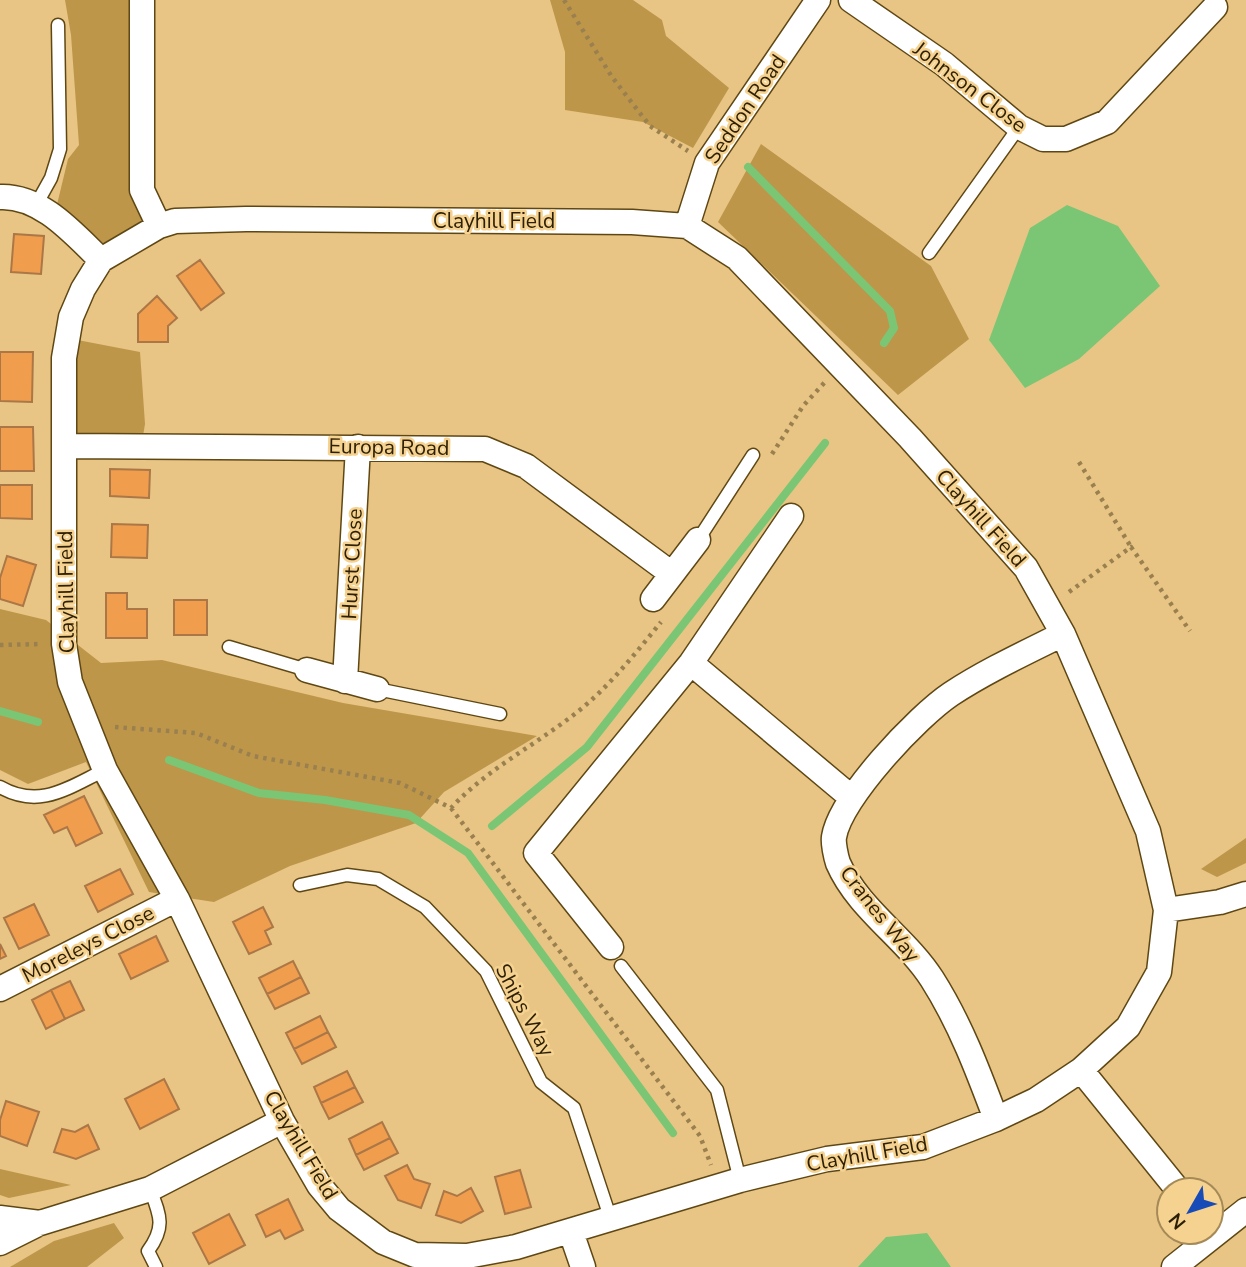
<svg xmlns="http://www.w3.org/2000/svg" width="1246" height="1267" viewBox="0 0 1246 1267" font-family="'Nunito Sans',sans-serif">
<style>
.green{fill:#bd964a}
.water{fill:#7bc674}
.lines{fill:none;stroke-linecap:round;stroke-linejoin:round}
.stream{stroke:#7bc674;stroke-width:8}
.building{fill:#f09e4e;stroke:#ab7747;stroke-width:2}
.service-casing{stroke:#5f4714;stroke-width:15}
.minor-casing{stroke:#5f4714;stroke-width:27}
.path{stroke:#9a804f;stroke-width:4.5;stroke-dasharray:3.5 5;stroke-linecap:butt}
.service{stroke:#fff;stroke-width:12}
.minor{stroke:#fff;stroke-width:24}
.labels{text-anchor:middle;stroke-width:5;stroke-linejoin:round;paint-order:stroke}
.street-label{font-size:21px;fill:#2d1f04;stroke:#f5d290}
</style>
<rect width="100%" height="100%" fill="#e8c584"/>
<!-- green -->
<path class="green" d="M65 0H139L142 190 159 226 101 260 54 217 68 159 79 145 71 35Z
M550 0H633L662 20 666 36 729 88 693 148 643 122 565 110V52Z
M761 144 931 266 969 339 898 395 718 222Z
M67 338 140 352 145 424 142 442 71 446Z
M0 609 46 620 101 663 162 660 343 703 537 736 444 792 416 823 290 866 214 902 149 892 86 762 28 784 0 770Z
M1246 838V863L1217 877 1201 869Z
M0 1169 71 1185 9 1198 0 1195Z
M114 1223 124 1238 87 1267H10L54 1241Z"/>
<!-- water -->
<path class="water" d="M1067 205 1118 226 1160 286 1079 359 1025 388 989 340 1030 228Z
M927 1233 951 1267H858L886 1237Z"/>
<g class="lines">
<!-- stream -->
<path class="stream" d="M748 167 890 311 894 328 884 343
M0 711 38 722
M169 760 259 793 325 800 409 815 468 853 673 1133
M492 826 587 747 825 443"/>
</g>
<!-- building -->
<path class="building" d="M14 234 44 236 41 274 11 272Z
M200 260 224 293 201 310 177 276Z
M157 296 177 318 168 326V342H138V314Z
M0 352H33L32 402 0 401Z
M0 427H33L34 471H0Z
M110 469 150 470 149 498 110 496Z
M0 485H32V519L0 518Z
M112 524 148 525 147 558 111 557Z
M7 556 36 565 23 606 0 599V578Z
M106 593H127V609H147V638H106Z
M174 600H207V635H174Z
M84 796 102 833 76 846 67 827 54 833 44 815Z
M120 869 133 894 98 912 85 886Z
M34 904 49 935 19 949 4 918Z
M263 907 273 927 265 931 271 944 249 954 233 922Z
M156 936 168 961 131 979 119 954Z
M0 944 6 956 0 959Z
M293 961 301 977 267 994 259 978Z
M301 977 309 993 275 1009 267 994Z
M70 981 84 1010 65 1019 51 990Z
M51 990 65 1019 46 1029 32 1000Z
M320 1016 328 1032 294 1049 286 1033Z
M328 1032 336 1047 302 1064 294 1049Z
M347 1071 355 1087 321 1103 314 1087Z
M164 1079 179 1109 140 1129 125 1099Z
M355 1087 363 1102 329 1119 321 1103Z
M6 1101 39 1112 27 1146 0 1136V1120Z
M382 1122 390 1138 356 1155 349 1139Z
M88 1125 99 1149 76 1159 54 1152 62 1129 75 1132Z
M390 1138 398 1153 364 1170 356 1155Z
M407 1165 414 1179 430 1184 421 1208 398 1200 385 1176Z
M520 1170 531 1207 505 1214 495 1177Z
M471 1188 483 1211 461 1223 436 1215 444 1191 457 1196Z
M288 1199 303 1230 285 1239 280 1230 266 1237 256 1215Z
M229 1214 245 1245 209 1264 193 1233Z"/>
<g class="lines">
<!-- service casing -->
<g class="service-casing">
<path id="service" d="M36 205 51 178 60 149 58 25
M929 253 1019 127
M698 540 753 455
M229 647 307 670
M377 689 500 714
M0 787C40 810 69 787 105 770
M300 885 347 875 378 879 425 907 486 971 541 1082 574 1108 611 1220
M621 966 717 1090 740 1180
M150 1189C160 1215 166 1227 148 1251L156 1267"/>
</g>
<!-- minor casing -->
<g class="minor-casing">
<path id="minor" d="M142 0V190L159 226
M851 0 944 64 1019 127 1043 139H1066L1107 122 1215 7
M0 197C41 195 74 234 101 260
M246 219 632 222 687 226 737 258 910 438 1026 568 1063 634 1148 831 1166 910 1159 972 1128 1027 1081 1070 1036 1100 996 1119 923 1147 827 1159 740 1180 516 1247 467 1256 415 1255 383 1242 339 1209 319 1185 282 1121 177 899 105 770 70 682 64 644V358L71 317 83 289 101 260 159 226 175 221Z
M687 226 707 163 818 0
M66 446 485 449 526 466 672 574
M653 599 698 540
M691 663 852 798
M307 670 377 689
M345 681 358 447
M1166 910 1220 902 1246 894
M611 947 536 853 691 663 791 516
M0 989 177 899
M1081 1070 1178 1190
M996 1119C978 1071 960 1023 932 979 906 938 858 909 838 863 836 857 833 843 834 837 840 798 918 716 951 694 986 671 1025 653 1063 634
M0 1218 40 1223
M571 1232 583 1267
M0 1243 40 1223 150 1189 282 1121
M1174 1267 1246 1210"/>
</g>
<!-- path -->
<path class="path" d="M564 0 612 77 650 126 688 151
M772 454 803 406 825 382
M1079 462 1131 547
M1069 592 1131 547 1190 631
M0 645 41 644
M115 727 196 733 253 756 400 783 451 808C487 769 534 746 576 713 608 688 635 654 661 622
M451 808 700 1136 711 1165"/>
<!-- service -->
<use href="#service" class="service"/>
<!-- minor -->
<use href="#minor" class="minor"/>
</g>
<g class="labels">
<!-- street labels -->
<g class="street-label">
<text transform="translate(970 87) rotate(37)" y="7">Johnson Close</text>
<text transform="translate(745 109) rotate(-56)" y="7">Seddon Road</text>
<text x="494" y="228">Clayhill Field</text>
<text transform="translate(389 447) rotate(1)" y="7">Europa Road</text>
<text transform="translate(981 518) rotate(48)" y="7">Clayhill Field</text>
<text transform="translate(352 564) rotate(-87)" y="7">Hurst Close</text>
<text transform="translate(66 592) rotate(-91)" y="7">Clayhill Field</text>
<text transform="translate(880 914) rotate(52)" y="7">Cranes Way</text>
<text transform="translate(88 944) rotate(-27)" y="7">Moreleys Close</text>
<text transform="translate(525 1010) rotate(62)" y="7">Ships Way</text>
<text transform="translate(301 1145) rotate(59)" y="7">Clayhill Field</text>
<text transform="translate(867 1154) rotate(-10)" y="7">Clayhill Field</text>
</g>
</g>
<!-- north arrow -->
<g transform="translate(1190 1211) rotate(231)"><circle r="33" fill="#f5d290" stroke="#a58a58" stroke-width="2"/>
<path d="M0-5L12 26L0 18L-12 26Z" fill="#174bb7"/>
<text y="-10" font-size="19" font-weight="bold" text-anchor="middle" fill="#2d1f04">N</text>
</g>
</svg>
